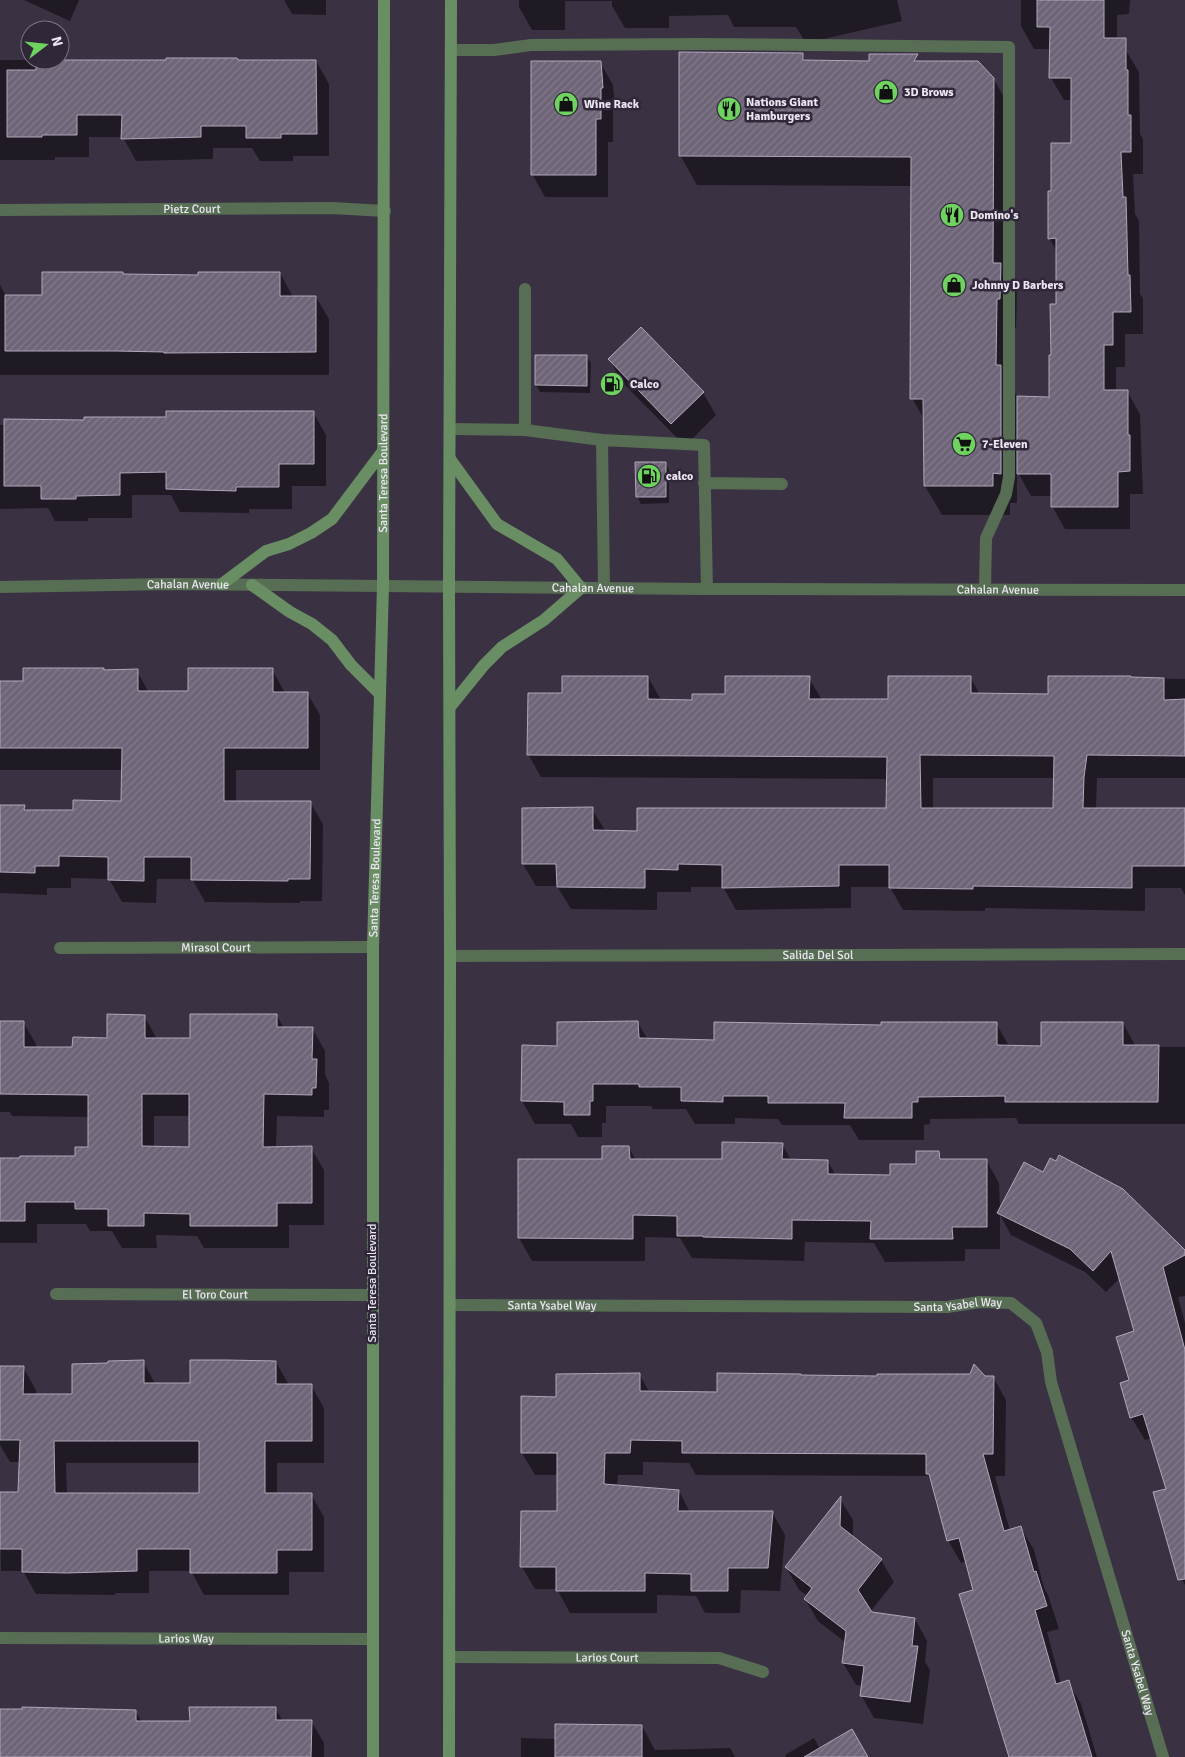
<svg xmlns="http://www.w3.org/2000/svg" width="1185" height="1757" viewBox="0 0 1185 1757" font-family="Signika,sans-serif">
<style>
.shadow{fill:#0007;fill-rule:evenodd}
.building{fill:url(#building-hatch);stroke:#b1a7bd;fill-rule:evenodd}
.lines{fill:none;stroke-linecap:round;stroke-linejoin:round}
.service{stroke:#586e54;stroke-width:12}
.minor{stroke:#586e54;stroke-width:12}
.tertiary{stroke:#586e54;stroke-width:12}
.secondary{stroke:#6a8e64;stroke-width:12}
.labels{text-anchor:middle;stroke-width:5;stroke-linejoin:round;paint-order:stroke}
.poi-label{font-size:12px;font-weight:bold;fill:#ebe6f2;stroke:#302839;text-anchor:start}
.street-label{font-size:12px;fill:#ebe6f2;stroke:#302839}
</style>
<defs>
<pattern id="building-hatch" width="6" height="6" patternUnits="userSpaceOnUse" patternTransform="scale(1.25)"><rect width="6" height="6" fill="#6e6578"/><path d="M-1 1l2-2M0 6l6-6M5 7l2-2" fill="none" stroke="#837b8c"/></pattern>
</defs>
<rect width="100%" height="100%" fill="#3a3243"/>
<!-- shadow -->
<path class="shadow" d="M24 0H79L70 21Z
M284 0H326V15L292 14Z
M519 0H897L902 21 806 43 796 27H734L728 15 669 16V28H625L612 6V1H565V30H532L519 7Z
M1021 0H1130L1129 14 1117 15V45L1125 49 1139 72 1140 134 1143 139V174H1133L1135 214 1139 221 1140 294 1143 298V334H1125V367H1116V391H1127L1140 414 1143 494H1130V529H1065L1052 506V496H1031L1017 471V503H1010V515H942L925 486V421L912 398V186L697 185 680 155 802 54 806 62H906L993 78 1010 108V281L1017 293 1016 328H1013V388L1017 398H1050L1057 305V252L1049 238 1052 192 1073 144 1072 100H1064L1051 78V49H1034L1021 26Z
M0 60 316 61 329 84V156H293V161H260L252 148H213V159L136 161 123 137H89V157H55V160H0Z
M600 62 613 85 615 110H613V142H608V197H545L532 174Z
M280 273 293 297H316L329 319V375H0V285L6 296H44L123 275 199 276Z
M536 356H586L591 363 590 393 540 392 536 385Z
M609 359 703 393 716 415 685 446 622 382Z
M313 412 326 435V486H292V509H249V513L180 512 171 495H132V518H88V521H55L48 508 0 509V425Z
M665 463 669 470V503L641 504 637 496Z
M104 669 105 671H137L149 693 189 692 272 669 285 693H307L320 715V770H236V802H310L323 824 322 901H300V903L205 902 192 879H157L156 903 122 902 109 879 71 878V888H47V895L0 893V806H24L27 811 74 812 122 802 123 770H0V682H25Z
M648 677 661 700 694 701 809 678 822 700H890L971 678 980 695 1049 696V677L1185 679V778H1097L1096 809H1185V895L1181 888H1145V911L985 908V911L903 910 890 887H851V908L736 910 723 887H691V892H657V910L571 909 557 886H536L523 864 592 809 606 832H638L888 809V779L541 777 528 754 563 694ZM933 778H1055L1054 809H933Z
M144 1016 157 1039H191L277 1016 284 1028H312L325 1051V1074L329 1083V1110H324V1117L277 1116 276 1148H311L324 1170V1225H289V1248H204L197 1236 156 1235 157 1248H122L112 1231H90L86 1224H37V1243H0V1160L76 1157 89 1148V1117L12 1116 10 1112H0V1022H23L36 1044V1048H74L109 1039ZM154 1116H190V1148L154 1147Z
M638 1023 648 1040 715 1041 882 1026 996 1023 1009 1046 1042 1047 1123 1023 1136 1047H1185V1124H1019L1016 1118 930 1119V1124L924 1125V1140H859L850 1125H782L778 1119 735 1118V1124H695L686 1109H653L651 1106H606V1123H602V1137H578L571 1124H535L522 1101 523 1047H558Z
M782 1144 791 1160 828 1161 836 1176 891 1177 917 1166 939 1153 943 1160H986L999 1183 1000 1210 1185 1251V1296L1178 1297 1185 1323V1585L1175 1568 1167 1490 1151 1438 1145 1440 1131 1417 1130 1381 1135 1332 1120 1278 1106 1292 1085 1272 1011 1235 1000 1215V1249H965V1261L885 1262 874 1243 805 1242 804 1261 692 1258 680 1238 645 1237V1261H532L519 1238V1160L603 1161 629 1148 636 1160H723Z
M143 1362 156 1385 191 1384 276 1362 289 1385H311L324 1408V1463H277V1494H311L324 1517V1572H289V1595H204L191 1571H149V1593H115V1595L36 1594 23 1571H1L0 1494H20L21 1462H10L0 1445V1367H23L36 1390V1395H73ZM66 1463H200V1494H67Z
M639 1374 650 1393H719L993 1377 1006 1400 1005 1476H995L1010 1531 1021 1528 1034 1550 1044 1588 1048 1595 1059 1629 1047 1632 1061 1684 1068 1682 1081 1704 1097 1757H1010L974 1591 966 1561 961 1563 948 1540 932 1483 928 1476 696 1475 689 1463 643 1462V1475H618L617 1486 679 1491 690 1512H772L785 1535 780 1591 741 1590 740 1613H705L696 1596 657 1595V1613H570L557 1589H535L522 1567 558 1512V1475H535L522 1453 558 1398Z
M840 1499 853 1520V1538L881 1560 894 1582 870 1612 872 1613 915 1619 927 1641 925 1662 930 1670 923 1724 874 1718 861 1695 863 1686 856 1685 843 1663 846 1643 818 1621 805 1599 808 1596 799 1590 786 1567Z
M59 1708 103 1709 104 1711H135L142 1722H191L275 1708 283 1721H311L324 1743V1757H0V1710Z
M642 1726 655 1750 730 1748 735 1757H521V1738L556 1739Z
M814 1738 820 1749 866 1757H786L785 1755Z"/>
<!-- building -->
<path class="building" d="M1037 0H1104V38H1126V70H1128V115H1131V152H1121L1123 197H1126L1128 275H1130L1131 312H1113V345H1104V390H1128V435H1130V471L1118 472V507H1051V474H1017V396L1049 397V355H1051L1050 304H1056V238L1048 239V191H1051V143H1071V78H1049L1050 27H1037Z
M679 52 803 53V60L869 61V54H918L914 61H978L994 78 993 263H1001L1000 299H997L996 365H1001V474L993 473V486H924L923 399H910L911 157 679 156Z
M166 58H237L238 60H316L317 134H281V138H246V126H201V137L121 139 122 115H77V135H42V137H7V70H36V60H166Z
M531 61H601L603 88H601V119H596V175H531Z
M42 272H123V274L198 275V272H280V296H316V352L164 353V352L115 351H5V295H42Z
M641 327 704 392 671 424 608 359Z
M535 355H587V386L535 385Z
M166 411H314V464H279V487H236V491L166 489V472L120 473V495L76 496V499H41V486H4V419L84 420V417H166Z
M635 462H666V497H636Z
M23 668H104V670L138 669V691H188V668H273V692H308V748H224V801H311L310 879H288V881L191 880V857H144V881L108 880V857L59 856V866H35V873L0 872V805H25L24 810H73V800L121 801 122 748H0V681H23Z
M562 676H648V699L692 700V694H725V676H810L809 699H888V676H971V693L1048 694V676H1131V677L1164 678V700L1185 699V756L1087 755 1084 777 1083 808H1185V866H1132V888L973 886V889L889 888V865H839V886L722 888V865L678 864V870L645 869V888L557 887 556 864H522V808L593 807V830L637 831V808H886L887 757 527 755 528 693H562ZM920 755 1054 756 1053 808H921Z
M107 1014 145 1015V1038H190V1014H277V1027H313L312 1059H317L316 1088H312V1095L264 1094 263 1147 312 1146V1203H277V1226H190V1214L144 1213V1226H108V1209H75V1202H25V1221H0V1158H19L20 1156H75V1147H88V1095L0 1094V1021H24V1047H72L73 1037 107 1038ZM142 1094H189V1147L142 1146Z
M638 1021 639 1038 714 1040V1022L881 1025V1022H997V1045L1041 1046V1022H1123V1045H1159L1158 1102H1005V1096L918 1097V1102H912V1118H844L845 1103H768V1096H723V1102L681 1101V1087H639V1084H593V1101H590V1115H564V1102L521 1101 522 1045 557 1046V1022Z
M722 1142 783 1143 782 1159 828 1160V1174L890 1175V1164H916V1151H939L940 1159H987V1227H952L953 1239H870L871 1221 792 1220V1239L703 1237V1236H677V1216L633 1215V1239L518 1238V1159H602V1146H629L630 1159H722Z
M1059 1155 1123 1189 1185 1250V1255L1163 1267 1185 1350V1579L1178 1580 1153 1492 1166 1489 1143 1414 1130 1418 1120 1383 1129 1380 1116 1337 1134 1331 1111 1251 1093 1271 1070 1249 997 1213 1024 1162 1043 1172 1050 1158 1056 1161Z
M144 1360V1383H190V1360H227L276 1361V1384H312V1441H265V1493H312V1550H277V1573H190V1549H137V1571L66 1573 22 1572V1549H0V1492H18L20 1440H0V1366H24L23 1394H72V1364L108 1363V1361ZM54 1441H199V1493H55Z
M974 1364 985 1376H994L993 1454H983L1004 1531 1021 1526 1034 1572 1036 1571 1047 1606 1035 1610 1056 1684 1069 1680 1092 1757H1009L959 1594 973 1590 959 1538 947 1541 929 1474H926V1454L682 1453V1441L631 1440 630 1453H605L604 1484 679 1490 678 1511H773L768 1568H728V1591H691V1574L645 1573V1591H556V1567H520L521 1511H557V1453H521V1396L556 1397V1374L640 1373V1391L717 1392V1373L801 1374V1375L877 1376V1374H970Z
M841 1496 840 1526 882 1559 858 1590 872 1612 915 1618 912 1646H918L910 1702 860 1696 864 1666 842 1663 846 1631 804 1599 812 1588 785 1567Z
M22 1707 136 1710V1721H190L189 1707H276V1720H312L311 1757H0V1709H22Z
M555 1724 642 1725V1757H555Z
M852 1729 868 1757H804Z"/>
<g class="lines">
<!-- service -->
<path class="service" d="M451 50H494L531 45 700 44 1009 47V477L1006 494 986 538 985 589
M525 289V430
M450 429 525 430 602 440 604 588
M602 440 704 445 707 589
M704 483 782 484"/>
<!-- minor -->
<g class="minor">
<path id="s1" d="M0 210 332 208 385 211"/>
<path id="s2" d="M0 587 168 584 383 586"/>
<path id="s3" d="M60 948 373 947"/>
<path id="s4" d="M450 956 1185 954"/>
<path id="s5" d="M56 1294 372 1295"/>
<path id="s6" d="M450 1305 947 1307 980 1302 1011 1303 1036 1323 1047 1352 1051 1382 1163 1757"/>
<path id="s7" d="M0 1638 373 1639"/>
<path id="s8" d="M449 1657 719 1658 763 1672"/>
</g>
<!-- tertiary -->
<path class="tertiary" id="s9" d="M383 586 707 589 1185 590"/>
<!-- secondary -->
<g class="secondary">
<path d="M222 584 266 551 289 544 311 533 332 519 383 451"/>
<path d="M252 585 290 612 312 624 332 640 351 665 380 694"/>
<path d="M450 707 484 665 502 647 544 620 581 588 557 559 497 524 450 459"/>
<path id="s10" d="M373 1757V947L383 586 384 0"/>
<path d="M449 1757 450 956 449 587 451 0"/>
</g>
</g>
<!-- icons -->
<defs>
<g id="shop-disc" transform="scale(1.25)"><circle r="9.5" fill="#6fd360" stroke="#302839"/><path d="M-5-2.5h2.3a2.7 3.5 0 0 1 5.4 0H5L5.5 6h-11ZM-1.5-2.5h3a1.5 2.3 0 0 0-3 0Z" fill="#111"/></g>
<g id="restaurant-disc" transform="scale(1.25)"><circle r="9.5" fill="#6fd360" stroke="#302839"/><path d="M-5-6h1v4h1v-4h1v4h1v-4h1v5L-1.5 .5V6h-2V.5L-5-1ZM5-6V6H3V1.5H1.5Q1.5-4 5-6Z" fill="#111"/></g>
<g id="fuel-disc" transform="scale(1.25)"><circle r="9.5" fill="#6fd360" stroke="#302839"/><path d="M-5.5-6h7V0h2V4h1.3V-2.5L3-4.5l.8-.8L6-3V5H2.5V1h-1V6h-7ZM-4.2-4.7v3.2H.2V-4.7Z" fill="#111"/></g>
<g id="supermarket-disc" transform="scale(1.25)"><circle r="9.5" fill="#6fd360" stroke="#302839"/><path d="M-6-5.5h2.5l.6 2H6L4.5 2H-2.5L-4.4-4H-6ZM-1.5 3.2a1.3 1.3 0 1 0 .1 0ZM3 3.2a1.3 1.3 0 1 0 .1 0Z" fill="#111"/></g>
</defs>
<g fill-rule="evenodd">
<use href="#shop-disc" x="886" y="92"/>
<use href="#shop-disc" x="566" y="104"/>
<use href="#restaurant-disc" x="729" y="109"/>
<use href="#restaurant-disc" x="952" y="215"/>
<use href="#shop-disc" x="954" y="285"/>
<use href="#fuel-disc" x="612" y="384"/>
<use href="#supermarket-disc" x="964" y="444"/>
<use href="#fuel-disc" x="649" y="476"/>
</g>
<g class="labels">
<!-- poi labels -->
<g class="poi-label">
<text x="904" y="96">3D Brows</text>
<text x="746" y="106">Nations Giant<tspan x="746" dy="14">Hamburgers</tspan></text>
<text x="584" y="108">Wine Rack</text>
<text x="970" y="219">Domino's</text>
<text x="972" y="289">Johnny D Barbers</text>
<text x="630" y="388">Calco</text>
<text x="982" y="448">7-Eleven</text>
<text x="666" y="480">calco</text>
</g>
<!-- street labels -->
<g class="street-label">
<text dy="4" stroke="none"><textPath href="#s1" startOffset="192">Pietz Court</textPath></text>
<text dy="4" stroke="none"><textPath href="#s10" startOffset="1284">Santa Teresa Boulevard</textPath></text>
<text dy="4" stroke="none"><textPath href="#s2" startOffset="188">Cahalan Avenue</textPath></text>
<text dy="4" stroke="none"><textPath href="#s9" startOffset="210">Cahalan Avenue</textPath></text>
<text dy="4" stroke="none"><textPath href="#s9" startOffset="615">Cahalan Avenue</textPath></text>
<text dy="4" stroke="none"><textPath href="#s10" startOffset="879">Santa Teresa Boulevard</textPath></text>
<text dy="4" stroke="none"><textPath href="#s3" startOffset="156">Mirasol Court</textPath></text>
<text dy="4" stroke="none"><textPath href="#s4" startOffset="368">Salida Del Sol</textPath></text>
<text transform="translate(372 1283) rotate(-90)" y="4">Santa Teresa Boulevard</text>
<text dy="4" stroke="none"><textPath href="#s5" startOffset="159">El Toro Court</textPath></text>
<text dy="4" stroke="none"><textPath href="#s6" startOffset="508">Santa Ysabel Way</textPath></text>
<text dy="4" stroke="none"><textPath href="#s6" startOffset="102">Santa Ysabel Way</textPath></text>
<text dy="4" stroke="none"><textPath href="#s7" startOffset="186">Larios Way</textPath></text>
<text dy="4" stroke="none"><textPath href="#s8" startOffset="158">Larios Court</textPath></text>
<text dy="4" stroke="none"><textPath href="#s6" startOffset="958">Santa Ysabel Way</textPath></text>
</g>
</g>
<!-- north arrow -->
<g transform="translate(45 45) rotate(74)"><circle r="24" fill="#302839" stroke="#7b7483"/>
<path d="M0-4L9 19L0 12L-9 19Z" fill="#6fd360"/>
<text y="-8" font-size="14" font-weight="bold" text-anchor="middle" fill="#ebe6f2">N</text>
</g>
</svg>
